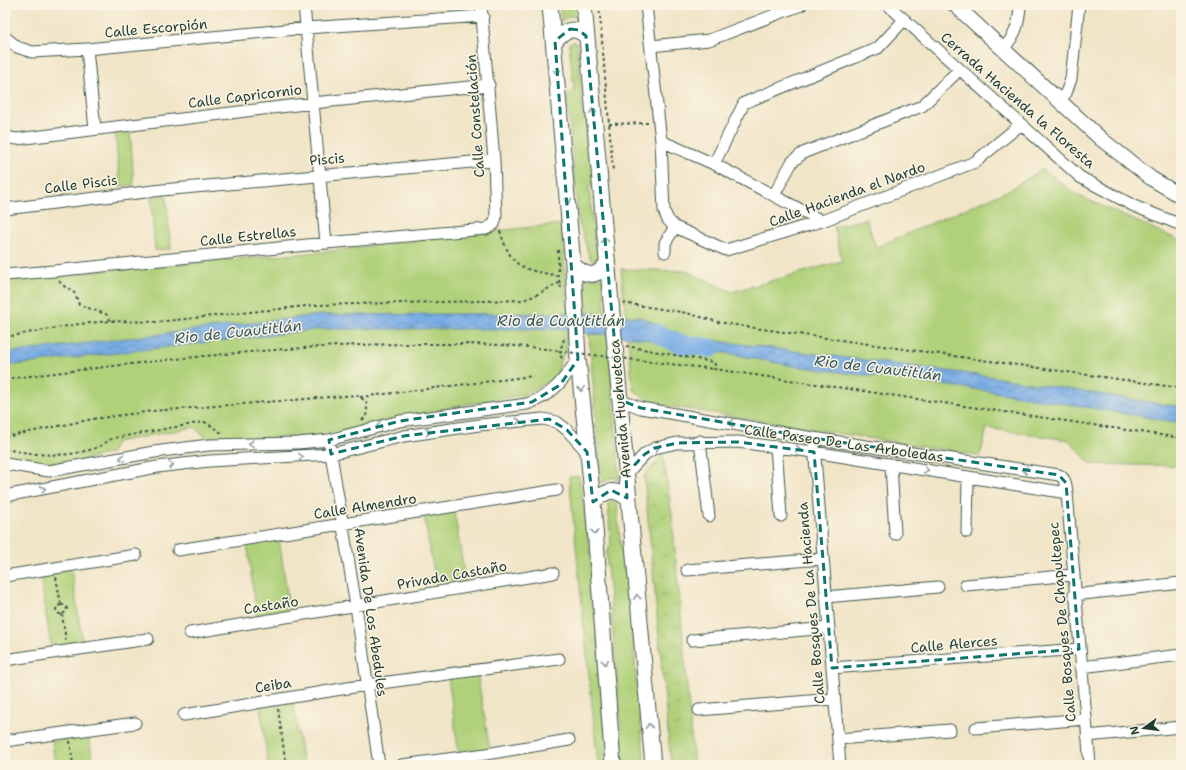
<svg xmlns="http://www.w3.org/2000/svg" width="1186" height="770" viewBox="0 0 1186 770" font-family="'Shantell Sans',sans-serif">
<style>
.grass{fill:url(#grass-tufts);stroke:#688757}
.park{fill:#b0d17a;stroke:#688757}
.water{fill:url(#water-waves);stroke:#4c748c}
.lines{fill:none;stroke-linecap:round;stroke-linejoin:round}
.river{stroke:#78ace5;stroke-width:19}
.minor-casing{stroke:#3e564a;stroke-width:13}
.tertiary-casing{stroke:#3e564a;stroke-width:16}
.secondary-casing{stroke:#3e564a;stroke-width:17}
.path{stroke:#3e564a;stroke-width:2;stroke-dasharray:3 3;stroke-linecap:butt}
.minor{stroke:#fff;stroke-width:11}
.tertiary{stroke:#fff;stroke-width:14}
.secondary{stroke:#fff;stroke-width:15}
.path-bridge{stroke:#3e564a;stroke-width:2;stroke-dasharray:3 3;stroke-linecap:butt}
.oneway{stroke:#8f9e9a}
.marked{fill:none;stroke:#0f766e;stroke-width:3;stroke-dasharray:8 5;stroke-linejoin:round}
.labels{text-anchor:middle;stroke-width:3;stroke-linejoin:round;paint-order:stroke}
.street-label{font-size:14px;fill:#1f3d34;stroke:#fcf5e5}
.water-label{font-size:15px;font-style:italic;fill:#355960;stroke:#fcf5e5}
</style>
<defs>
<pattern id="grass-tufts" width="24" height="20" patternUnits="userSpaceOnUse"><rect width="24" height="20" fill="#b0d17a"/><path d="M3 7l-1-3M5 7V3M7 7l1-3M15 17l-1-3M17 17v-4M19 17l1-3" fill="none" stroke="#97b46a"/></pattern>
<pattern id="water-waves" width="16" height="10" patternUnits="userSpaceOnUse"><rect width="16" height="10" fill="#78ace5"/><path d="M0 5q4-4 8 0t8 0" fill="none" stroke="#628dba"/></pattern>
</defs>
<rect width="100%" height="100%" fill="#fcf5e5"/>
<filter id="ink" filterUnits="userSpaceOnUse"><feTurbulence type="fractalNoise" baseFrequency=".025" numOctaves="2"/><feDisplacementMap in="SourceGraphic" scale="8" xChannelSelector="R" yChannelSelector="G"/><feConvolveMatrix kernelMatrix="1 2 1 2 8 2 1 2 1" color-interpolation-filters="sRGB"/></filter>
<filter id="wash" filterUnits="userSpaceOnUse"><feTurbulence type="fractalNoise" baseFrequency=".012" numOctaves="4" result="noise"/><feDisplacementMap in="SourceGraphic" scale="16" xChannelSelector="R" yChannelSelector="G"/><feGaussianBlur stdDeviation="0.9" result="paint"/><feColorMatrix in="noise" values="0 0 0 0 0 0 0 0 0 0 0 0 0 0 0 0 0 1.4 0 .05"/><feComposite in="paint" operator="in"/></filter>
<g filter="url(#wash)">
<rect width="100%" height="100%" fill="#f1e5c8"/>
<!-- grass -->
<path class="grass" d="M663 455 672 516 694 765H671L644 476Z"/>
<!-- park -->
<path class="park" d="M560 5H580L581 20 573 16 567 17 561 22Z
M573 41 577 43 583 116 590 126 594 181 589 189 597 259 593 262C585 253 586 236 579 225L567 95 574 90 569 44Z
M130 129 134 185 120 186 115 131Z
M1043 169 1077 195 1181 241V466L1091 464 1069 440 987 428 980 456 650 403 633 389 621 269 686 271 732 292 842 261 834 227 866 219 876 247 1009 190Z
M166 195 171 249 155 250 151 198Z
M562 224 567 313 566 350 560 361 557 377 523 395 462 405 314 437 209 440 194 427 116 442 111 453 75 462 36 463 5 458V279L331 251 457 235Z
M585 278H603L605 313H587Z
M589 334H608L620 481 613 477 601 483Z
M579 476 590 551 608 765H598L569 477Z
M612 501 617 502 620 543 627 559 638 702 645 765H624L606 552 611 545 608 504Z
M454 510 466 584 437 590 424 516Z
M279 538 290 614 257 619 247 543Z
M71 568 83 645 51 648 40 573Z
M477 672 490 750 459 755 448 676Z
M293 700 303 765H268L260 705Z
M88 734 94 765H55L52 742Z"/>
<!-- water -->
<path class="water" d="M587 313 640 317 687 337 993 377 1181 407V423L989 391 793 366 685 345 608 334H589L567 329H322L5 366V353L318 315Z"/>
<g class="lines">
<!-- river -->
<path class="river" d="M656 333 680 344 711 348"/>
</g>
</g>
<g filter="url(#ink)">
<g class="lines">
<!-- minor casing -->
<g class="minor-casing">
<path id="minor" d="M304 5 326 243
M646 5 661 141 664 211 668 220 675 227 726 250 822 221 975 162 1020 125
M888 5 1080 177 1134 206 1181 225
M5 37 17 47 32 52 87 49 306 28 483 16
M651 46 709 40 801 5
M87 49 95 129
M1003 49C1016 35 1019 24 1020 5
M1058 101 1066 93 1071 79 1079 5
M5 137 17 139 313 103 489 85
M661 141 714 164 822 221
M714 164 744 103 878 48 904 20
M774 195 792 162 803 153 922 106 959 70
M5 209 162 190 494 160
M665 252V243L675 227
M5 275 54 271 326 243 486 229 494 224 496 217 494 160 481 5
M620 400 641 408 813 438 1059 475C1066 479 1066 485 1067 493L1090 765
M700 441 709 516
M814 445 840 765
M776 446 781 516
M330 448 356 606 379 765
M5 464 49 471 154 452 209 445 298 443 329 440 400 421 527 404C554 395 563 380 578 359
M891 464 895 534
M626 474 645 454 655 448 677 443 738 442 814 452 1067 493
M5 496 157 467 209 461 331 454 404 436 479 425 543 419 557 422 567 430 587 452
M967 532 968 477
M178 550 557 490
M687 570 822 559
M5 576 136 555
M966 585 1072 575
M1074 595 1181 583
M826 597 938 587
M190 633 553 573
M692 640 828 628
M5 660 148 639
M1081 667 1181 655
M832 668 1079 649
M699 710 834 699
M184 715 366 685 559 659
M976 728 1086 719
M1087 736 1181 727
M838 739 950 730
M5 741 135 723
M402 765 486 754 569 740"/>
</g>
<!-- tertiary casing -->
<g class="tertiary-casing">
<path id="tertiary" d="M955 5 1101 139 1152 179 1181 196"/>
</g>
<!-- secondary casing -->
<g class="secondary-casing">
<path id="secondary" d="M550 5 573 265 578 359 593 502 613 765
M584 5 653 765
M555 41C565 29 574 26 586 36
M573 265C587 277 596 279 607 263
M593 502C605 491 614 487 627 498"/>
</g>
<!-- path -->
<path class="path" d="M599 5 613 171
M609 124 648 123
M500 231C512 269 521 269 559 276
M558 250V276L561 288
M59 281C68 293 73 283 79 305L106 314 111 321
M623 303 687 313 718 322 748 327 1181 388
M5 337 79 324 111 321 157 322 316 305 523 300 534 296 561 282
M564 339 559 354 562 358H565
M626 346 713 362 715 364 714 369 1181 438
M5 379C147 362 289 343 433 344 475 344 517 344 559 351
M360 397 533 376
M5 437 93 419 153 411 356 395 366 401 367 409 366 417 362 420
M5 449C36 455 67 459 98 447 103 445 106 441 114 438L204 422C212 424 215 431 223 433
M56 577 61 605
M61 605 57 606 56 610 59 614H62
M61 605H64L67 608 66 612 62 614
M62 614 66 641
M278 709 286 765
M70 741 73 765"/>
<!-- minor -->
<use href="#minor" class="minor"/>
<!-- tertiary -->
<use href="#tertiary" class="tertiary"/>
<!-- secondary -->
<use href="#secondary" class="secondary"/>
<!-- path-bridge -->
<path class="path-bridge" d="M559 351 714 369"/>
</g>
<!-- one-way arrows -->
<defs><path id="oneway-chevron" d="M-2-3.5L2.5 0L-2 3.5" fill="none" stroke-width="1.6" stroke-linecap="round" stroke-linejoin="round"/></defs>
<g class="oneway">
<use href="#oneway-chevron" transform="translate(557 72) rotate(85)"/>
<use href="#oneway-chevron" transform="translate(593 111) rotate(-95)"/>
<use href="#oneway-chevron" transform="translate(568 201) rotate(85)"/>
<use href="#oneway-chevron" transform="translate(605 240) rotate(-95)"/>
<use href="#oneway-chevron" transform="translate(581 389) rotate(84)"/>
<use href="#oneway-chevron" transform="translate(518 421) rotate(-6)"/>
<use href="#oneway-chevron" transform="translate(731 423) rotate(-170)"/>
<use href="#oneway-chevron" transform="translate(379 426) rotate(165)"/>
<use href="#oneway-chevron" transform="translate(428 432) rotate(-8)"/>
<use href="#oneway-chevron" transform="translate(251 444) rotate(178)"/>
<use href="#oneway-chevron" transform="translate(656 449) rotate(-21)"/>
<use href="#oneway-chevron" transform="translate(798 449) rotate(8)"/>
<use href="#oneway-chevron" transform="translate(301 457) rotate(-4)"/>
<use href="#oneway-chevron" transform="translate(122 458) rotate(170)"/>
<use href="#oneway-chevron" transform="translate(171 465) rotate(-6)"/>
<use href="#oneway-chevron" transform="translate(926 470) rotate(9)"/>
<use href="#oneway-chevron" transform="translate(1025 470) rotate(-171)"/>
<use href="#oneway-chevron" transform="translate(43 489) rotate(-11)"/>
<use href="#oneway-chevron" transform="translate(595 532) rotate(86)"/>
<use href="#oneway-chevron" transform="translate(637 597) rotate(-95)"/>
<use href="#oneway-chevron" transform="translate(605 662) rotate(86)"/>
<use href="#oneway-chevron" transform="translate(649 726) rotate(-95)"/>
</g>
</g>
<!-- marked area -->
<path class="marked" d="M570 29 579 30 586 36 620 400 641 408 813 438 1059 475 1066 483 1079 649 832 668 814 452 738 442 677 443 655 448 645 454 626 474 627 498 611 490 593 502 587 452 567 430 549 419 404 436 331 454 329 440 400 421 532 402 560 385 578 359 555 41Z"/>
<g class="labels">
<!-- street labels -->
<g class="street-label">
<text transform="translate(156 28) rotate(-5)" y="5">Calle Escorpión</text>
<text transform="translate(245 96) rotate(-7)" y="5">Calle Capricornio</text>
<text transform="translate(1018 100) rotate(41)" y="5">Cerrada Hacienda la Floresta</text>
<text transform="translate(475 116) rotate(-94)" y="5">Calle Constelación</text>
<text transform="translate(327 159) rotate(-5)" y="5">Piscis</text>
<text transform="translate(81 184) rotate(-7)" y="5">Calle Piscis</text>
<text transform="translate(847 194) rotate(-20)" y="5">Calle Hacienda el Nardo</text>
<text transform="translate(248 236) rotate(-6)" y="5">Calle Estrellas</text>
<text transform="translate(620 409) rotate(-95)" y="5">Avenida Huehuetoca</text>
<text transform="translate(844 443) rotate(8)" y="5">Calle Paseo De Las Arboledas</text>
<text transform="translate(365 506) rotate(-9)" y="5">Calle Almendro</text>
<text transform="translate(452 575) rotate(-10)" y="5">Privada Castaño</text>
<text transform="translate(811 603) rotate(-95)" y="5">Calle Bosques De La Hacienda</text>
<text transform="translate(271 605) rotate(-9)" y="5">Castaño</text>
<text transform="translate(371 612) rotate(82)" y="5">Avenida De Los Abedules</text>
<text transform="translate(1062 622) rotate(-95)" y="5">Calle Bosques De Chapultepec</text>
<text transform="translate(954 644) rotate(-5)" y="5">Calle Alerces</text>
<text transform="translate(273 685) rotate(-9)" y="5">Ceiba</text>
</g>
<!-- water labels -->
<g class="water-label">
<text x="561" y="326">Rio de Cuautitlán</text>
<text transform="translate(238 332) rotate(-6)" y="5">Rio de Cuautitlán</text>
<text transform="translate(878 368) rotate(7)" y="5">Rio de Cuautitlán</text>
</g>
</g>
<!-- margin -->
<rect width="1186" height="770" fill="none" stroke="#fcf5e5" stroke-width="20"/>
<!-- north arrow -->
<g transform="translate(1144 728) rotate(256)" stroke="#fcf5e5" stroke-width="3" paint-order="stroke">
<path d="M0-3L7 15L0 10L-7 15Z" fill="#1f3d34"/>
<text y="-6" font-size="11" font-weight="bold" text-anchor="middle" fill="#1f3d34">N</text>
</g>
</svg>
